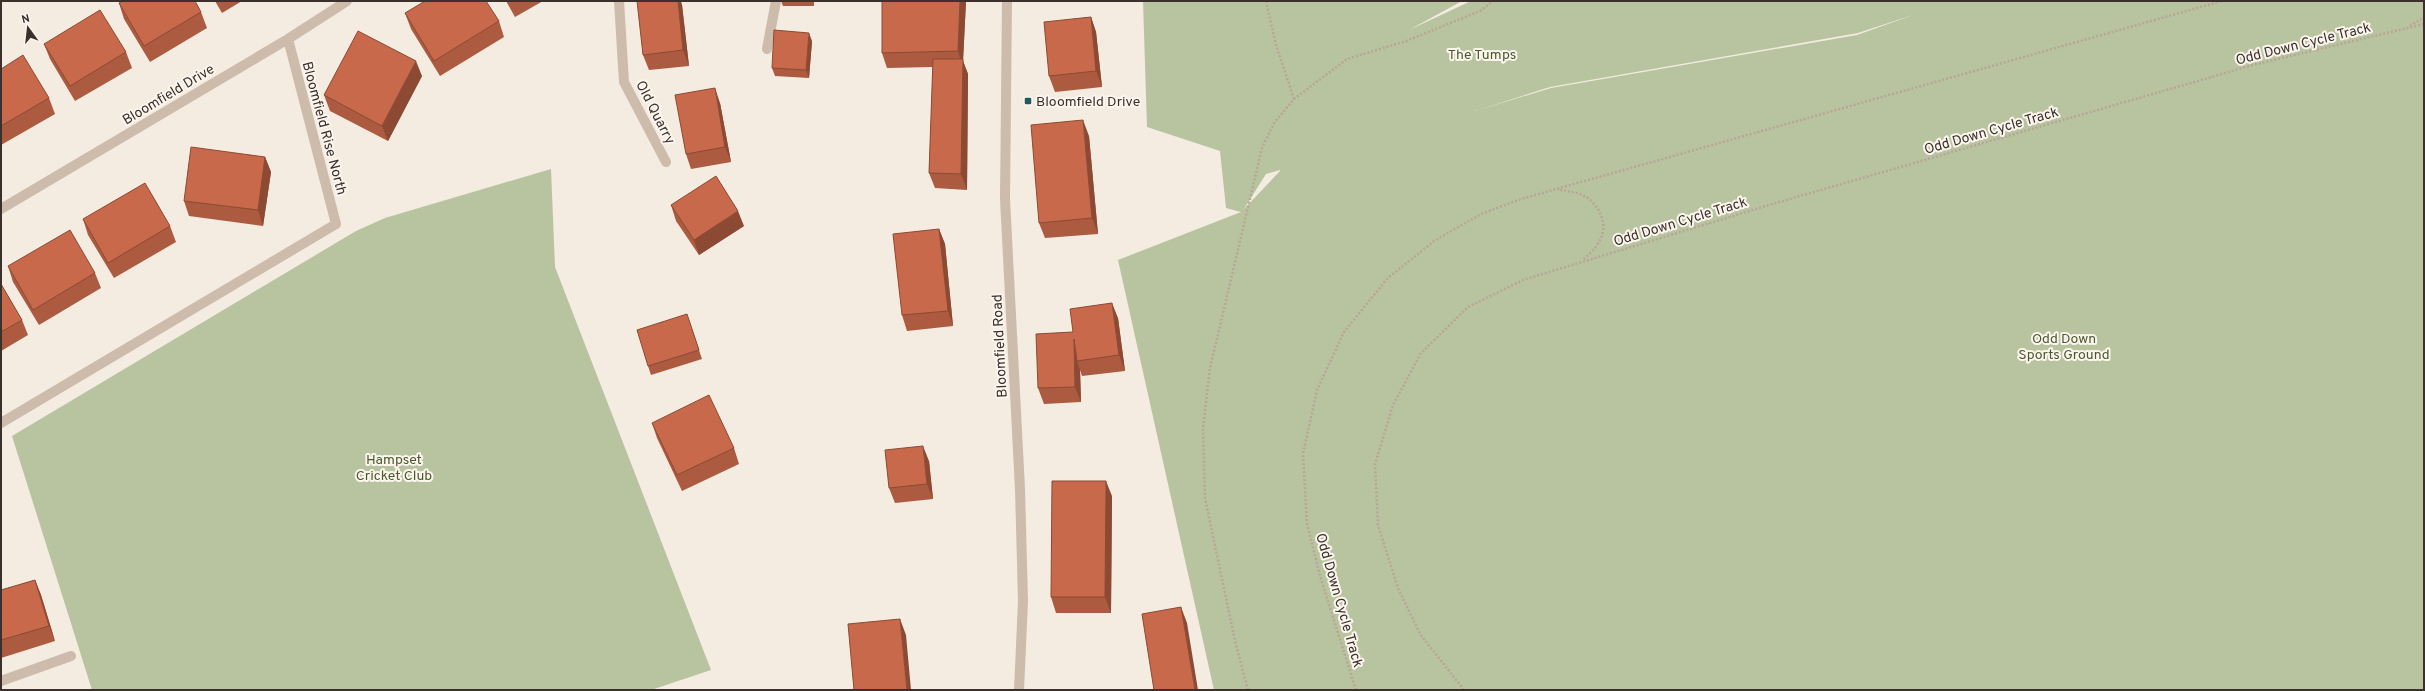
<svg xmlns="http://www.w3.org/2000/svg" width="2425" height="691" viewBox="0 0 2425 691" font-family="Overpass,sans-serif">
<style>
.green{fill:#b8c4a0;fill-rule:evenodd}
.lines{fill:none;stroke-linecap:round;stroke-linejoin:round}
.path{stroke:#b9a596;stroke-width:2.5;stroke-dasharray:2 2;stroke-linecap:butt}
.minor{stroke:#cdbbac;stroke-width:10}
.wall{fill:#ac5a40}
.shaded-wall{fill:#8c4a34}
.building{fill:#c8694b;stroke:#8c4a34}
.poi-dot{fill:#1f5a5e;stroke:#fbf5ee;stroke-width:1.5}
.labels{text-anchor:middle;stroke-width:4;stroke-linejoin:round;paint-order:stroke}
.street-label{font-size:14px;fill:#3b302b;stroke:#fbf5ee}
.park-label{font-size:14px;fill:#4a5a2e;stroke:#fbf5ee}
.poi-label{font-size:14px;fill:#3b302b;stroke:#fbf5ee;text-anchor:start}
</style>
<rect width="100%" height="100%" fill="#f4ebe1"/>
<!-- green -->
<path class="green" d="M1143 1H1462L1409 30 1471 1H2424V690H1214L1118 260 1241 212 1226 208 1220 151 1147 127ZM1916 14 1857 35 1551 88 1475 111 1550 87 1858 33ZM1280 170V171L1244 209 1266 174Z
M551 169 555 267 711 670 651 690H92L12 436 356 231 385 218Z"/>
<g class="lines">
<!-- path -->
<path class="path" d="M1266 1 1276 45 1294 99
M2410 26 2424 17
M1560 190C1567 191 1575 192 1582 195 1588 197 1594 203 1598 209 1610 230 1600 245 1584 259
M1248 690 1235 641 1205 498 1203 428 1210 368 1262 148 1274 123 1294 99 1347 59 1406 41 1480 11 1493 1
M1356 690 1320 576 1307 524 1303 454 1317 390 1344 332 1387 279 1434 241 1481 214 1521 199 2222 1
M1464 690 1420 634 1398 588 1378 525 1375 464 1393 405 1421 353 1468 307 1523 280 1769 205 2253 65 2424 24"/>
<!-- minor -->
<path class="minor" d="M619 1 624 82 666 162
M1007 1 1005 199 1020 489 1023 601 1019 690
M767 49 776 1
M1 209 288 39 347 1
M1 423 336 224 288 39
M1 681 71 656"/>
</g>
<!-- wall -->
<path class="wall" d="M215 1H242L222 13Z
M506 1H543L515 17Z
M781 1H814V6H783Z
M882 1H966L963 61 968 74 967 190 935 188 929 173 933 67 887 68 882 53Z
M119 3 201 12 207 28 150 62 124 19Z
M682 5 689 66 649 70 643 55Z
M405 13 499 21 504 37 440 76 411 29Z
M1091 17 1096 32 1102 87 1055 92 1049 76Z
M812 41 809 78 775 76 772 68Z
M44 44 126 52 132 68 75 101 50 59Z
M1 69 49 98 55 114 1 145Z
M422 76 388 141 330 111 324 95Z
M720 103 731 162 691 169 686 154Z
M1089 136 1098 234 1045 238 1039 223Z
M265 157 271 172 263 226 189 216 184 201Z
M671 205 744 226 699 255 676 221Z
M83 219 170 226 176 242 114 278 88 235Z
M939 229 945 244 953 326 907 331 902 315Z
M8 266 95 273 101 288 39 325 13 282Z
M1 284 22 320 28 335 1 351Z
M1118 318 1125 371 1082 376 1080 370 1081 402 1044 404 1038 388 1073 332Z
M690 323 702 359 651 375 648 366Z
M652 423 734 448 739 464 682 491 657 438Z
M929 461 933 499 895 503 889 488Z
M1112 496 1111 613H1056L1051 597Z
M35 580 41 595 55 641 1 658V590Z"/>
<!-- shaded-wall -->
<path class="shaded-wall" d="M678 1H681L682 5 689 66 683 50Z
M960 1H966L963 61 968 74 967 190 961 174 962 65 958 51Z
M1091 17 1096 32 1102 87 1096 71Z
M809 33 812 41 809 78 806 70Z
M416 61 422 76 388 141 382 126Z
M715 88 720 103 731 162 725 147Z
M1083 120 1089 136 1098 234 1092 218Z
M265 157 271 172 263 226 258 210Z
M738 211 744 226 699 255 694 240Z
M939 229 945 244 953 326 948 311Z
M1112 303 1118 318 1125 371 1119 355Z
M1074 339 1077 361 1080 370 1081 402 1075 387Z
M923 446 929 461 933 499 927 484Z
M1106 481 1112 496 1111 613 1105 597Z
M35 580 41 595 55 641 49 626Z
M1181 607 1187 623 1198 690H1195Z
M900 619 906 635 911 690H907Z"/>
<!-- building -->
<path class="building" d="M123 1H195L201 12 144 46 119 3Z
M425 1H486L499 21 434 61 405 13Z
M637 1H678L683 50 643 55Z
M882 1H960L958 51 882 53Z
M100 10 126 52 70 86 44 44Z
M1091 17 1096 71 1049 76 1044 22Z
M774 30 809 33 806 70 772 68Z
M358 31 416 61 382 126 324 95Z
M23 55 49 98 1 126V69Z
M933 59H963L961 174 929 173Z
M715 88 725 147 686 154 675 95Z
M1083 120 1092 218 1039 223 1031 125Z
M191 147 265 157 258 210 184 201Z
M716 176 738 211 694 240 671 205Z
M145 183 170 226 108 263 83 219Z
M939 229 948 311 902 315 893 234Z
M70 230 95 273 33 310 8 266Z
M1 284 22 320 1 332Z
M1112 303 1119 355 1077 361 1074 339 1075 387 1038 388 1036 334 1073 332 1070 309Z
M687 314 699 350 648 366 637 330Z
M709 395 734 448 677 475 652 423Z
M923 446 927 484 889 488 885 450Z
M1052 481H1106L1105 597H1051Z
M35 580 49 626 1 640V590Z
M1181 607 1195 690H1154L1142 614Z
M900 619 907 690H854L848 624Z"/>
<!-- markers -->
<rect class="poi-dot" x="1024" y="97" width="8" height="8" rx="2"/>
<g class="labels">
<!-- street labels -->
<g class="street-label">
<text transform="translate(2303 43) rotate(-14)" y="5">Odd Down Cycle Track</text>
<text transform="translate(168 94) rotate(-31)" y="5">Bloomfield Drive</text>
<text transform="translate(656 112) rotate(63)" y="5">Old Quarry</text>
<text transform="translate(325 128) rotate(75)" y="5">Bloomfield Rise North</text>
<text transform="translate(1991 130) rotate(-16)" y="5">Odd Down Cycle Track</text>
<text transform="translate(1680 221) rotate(-17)" y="5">Odd Down Cycle Track</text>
<text transform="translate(999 346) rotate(-93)" y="5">Bloomfield Road</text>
<text transform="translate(1340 600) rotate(74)" y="5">Odd Down Cycle Track</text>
</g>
<!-- park labels -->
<g class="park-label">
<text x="1482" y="59">The Tumps</text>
<text x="2064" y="343">Odd Down<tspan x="2064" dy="16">Sports Ground</tspan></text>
<text x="394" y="464">Hampset<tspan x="394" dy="16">Cricket Club</tspan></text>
</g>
<!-- poi labels -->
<g class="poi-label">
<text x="1036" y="106">Bloomfield Drive</text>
</g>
</g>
<!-- border -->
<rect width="2425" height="691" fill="none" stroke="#3b302b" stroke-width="4"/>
<!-- north arrow -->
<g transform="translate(28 28) rotate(345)" stroke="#fbf5ee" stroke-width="3" paint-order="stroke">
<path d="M0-3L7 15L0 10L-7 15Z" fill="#3b302b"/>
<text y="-6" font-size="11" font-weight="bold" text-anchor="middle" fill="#3b302b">N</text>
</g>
</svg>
